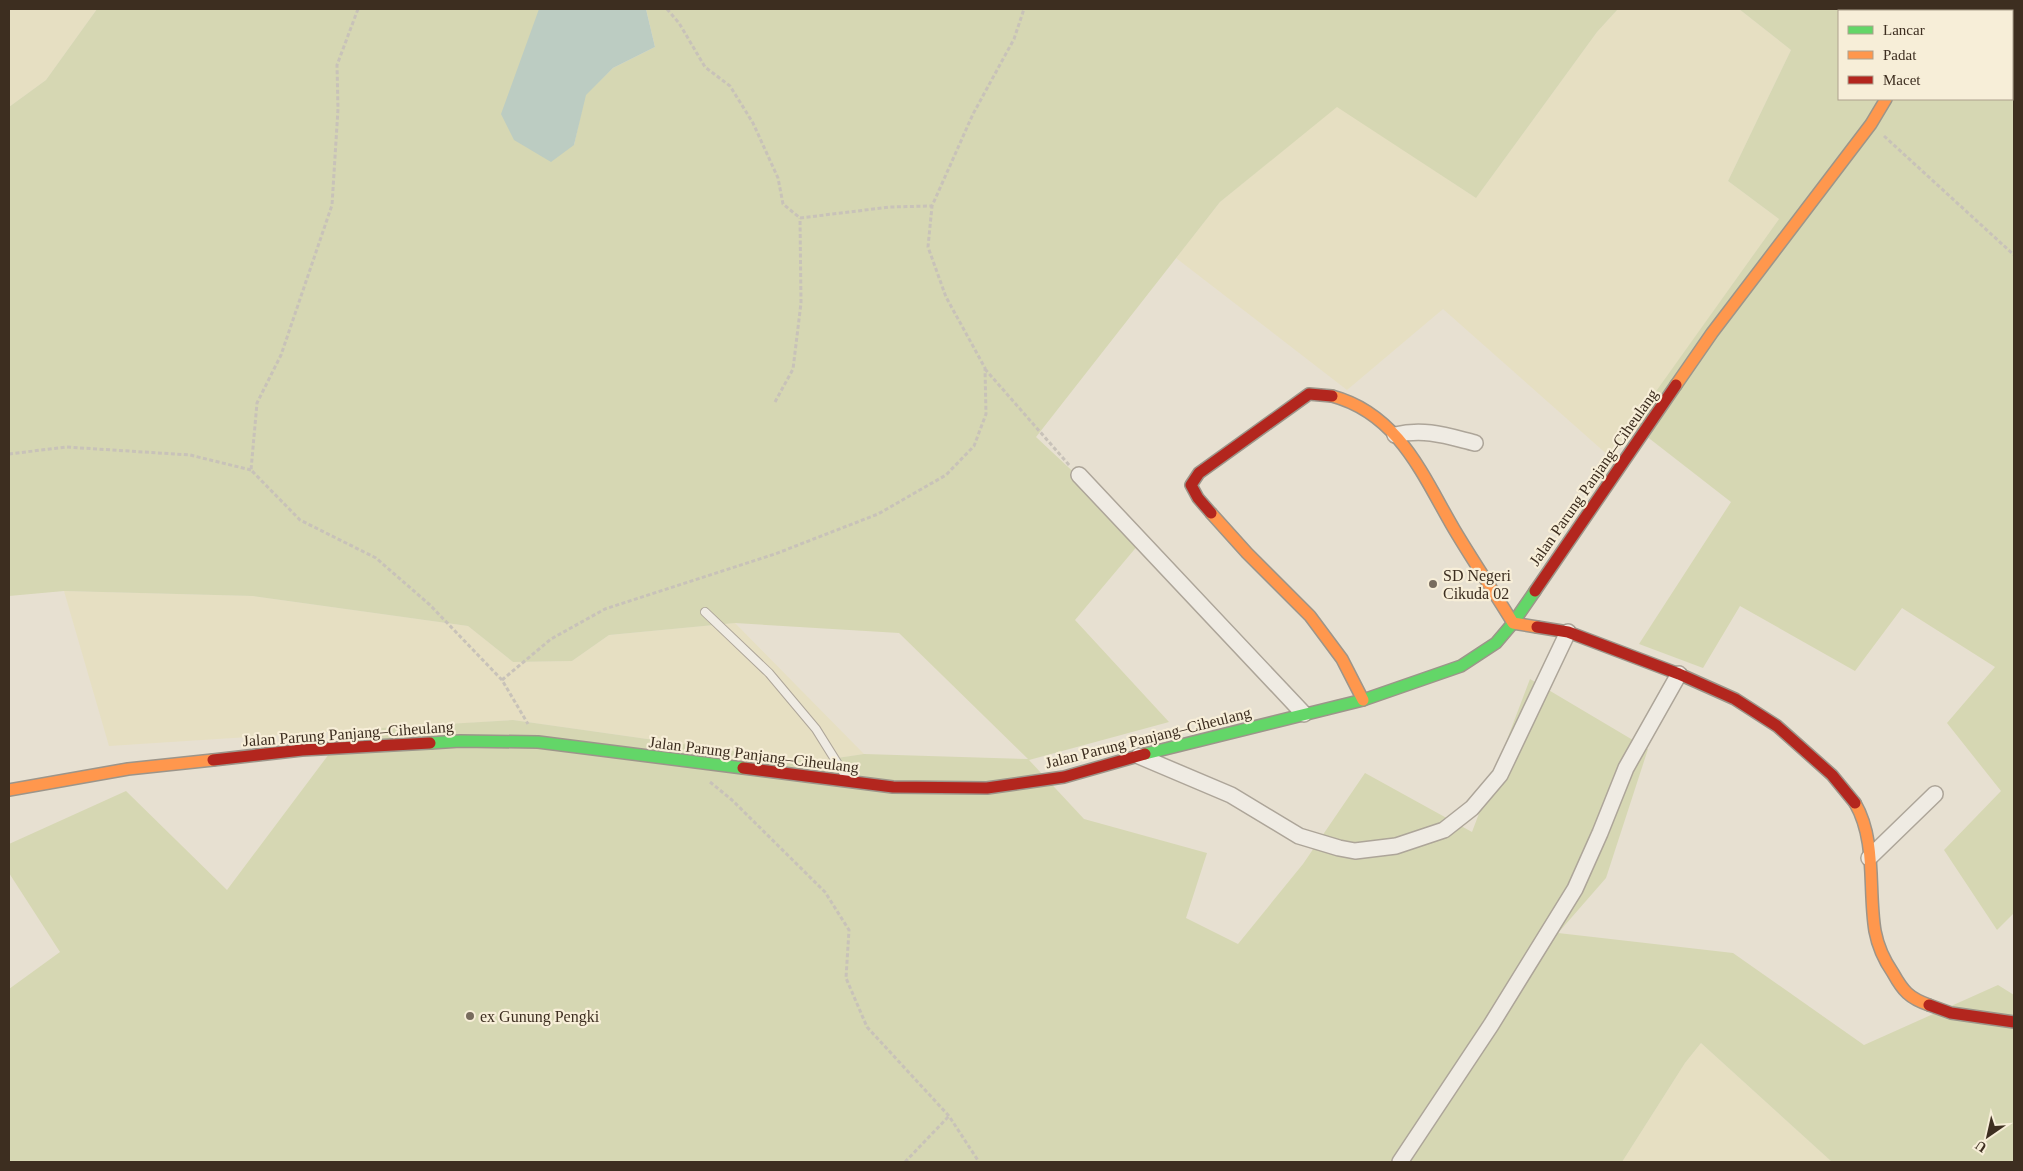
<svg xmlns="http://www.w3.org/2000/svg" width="2023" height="1171" viewBox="0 0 2023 1171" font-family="'Times New Roman',serif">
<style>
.farmland{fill:#e6dfc2}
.green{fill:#d6d7b3;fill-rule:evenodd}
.water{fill:#bcccc2}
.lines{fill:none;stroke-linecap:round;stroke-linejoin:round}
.lane-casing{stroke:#ada599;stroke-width:10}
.street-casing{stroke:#ada599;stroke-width:18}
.fast-casing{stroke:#9c958a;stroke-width:14}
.slow-casing{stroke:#9c958a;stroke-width:14}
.jam-casing{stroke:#9c958a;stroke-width:14}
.path{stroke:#c8c2b9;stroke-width:3;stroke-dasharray:4 2.5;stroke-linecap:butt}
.lane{stroke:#efebe3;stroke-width:8}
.street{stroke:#efebe3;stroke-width:15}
.fast{stroke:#63d668;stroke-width:11}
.slow{stroke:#ff974d;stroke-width:11}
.jam{stroke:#b3261e;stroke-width:11}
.poi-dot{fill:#786c5e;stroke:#f7eed8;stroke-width:2}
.labels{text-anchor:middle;stroke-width:4.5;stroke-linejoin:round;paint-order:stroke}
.street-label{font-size:16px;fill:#3d2e20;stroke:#f7eed8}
.poi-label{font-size:16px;fill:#3d2e20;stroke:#f7eed8;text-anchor:start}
</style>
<rect width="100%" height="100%" fill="#e7e0d1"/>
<!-- farmland -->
<path class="farmland" d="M9 9H97L46 80 9 107Z
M1618 9H1739L1791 50 1728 181 1779 219 1610 457 1443 309 1347 390 1176 258 1220 202 1337 106 1476 198 1597 32Z
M64 591 253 596 468 626 513 662 572 661 609 635 735 623 864 754 810 762 513 720 109 746Z
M1701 1043 1832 1162H1622L1685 1063Z"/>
<!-- green -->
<path class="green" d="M97 9H539L574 145 585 95 613 68 655 47 646 9H1618L1597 32 1476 198 1337 107 1220 202 1036 437 1144 538 1075 620 1169 722 1029 760 1084 819 1207 853 1186 918 1238 944 1303 864 1365 773 1472 832 1530 679 1648 749 1606 878 1558 933 1733 953 1864 1045 1998 985 2014 995V1162H1832L1701 1043 1685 1063 1622 1162H9V989L60 952 9 873V844L126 791 227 890 347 730 513 720 810 762 864 754 1028 759 899 633 735 623 609 635 572 661 513 662 468 626 253 596 64 591 9 596V107L46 80Z
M1739 9H2014V913L1997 930 1944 850 2001 791 1947 723 1995 667 1902 608 1855 671 1740 606 1703 668 1639 644 1731 502 1632 425 1779 219 1728 181 1791 50ZM1839 11H2012V99H1839Z"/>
<!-- water -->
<path class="water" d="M539 9H646L655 47 613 68 586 95 574 145 551 162 514 140 501 114Z"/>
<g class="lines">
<!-- lane casing -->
<g class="lane-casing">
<path id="lane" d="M2012 76 2014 77
M705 612 769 673 816 729 846 777"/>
</g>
<!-- street casing -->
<g class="street-casing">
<path id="street" d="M1395 435C1425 428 1447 436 1475 443
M1079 475 1304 714
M1139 756 1231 795 1299 836 1339 848 1355 851 1396 846 1444 830 1472 808 1500 775 1568 632
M1869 858 1935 794
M1400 1162 1491 1025 1575 889 1600 833 1626 768 1679 674"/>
</g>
<!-- fast casing -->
<g class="fast-casing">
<path id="fast" d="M1937 11 1939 9
M430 743 460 741 538 742 743 768
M1145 754 1363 700 1461 666 1496 643 1513 623 1535 591"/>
</g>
<!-- slow casing -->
<g class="slow-casing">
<path id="slow" d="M1676 385 1712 333 1871 124 1886 99
M1332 396C1399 414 1423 476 1454 529 1473 561 1494 592 1513 623L1537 627
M1211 513 1247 553 1310 616 1342 659 1363 700
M9 790 128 769 213 760
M1855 803C1877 841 1868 889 1875 931 1878 947 1884 960 1893 973 1903 991 1909 998 1929 1005"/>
</g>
<!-- jam casing -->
<g class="jam-casing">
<path id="jam" d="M1211 513 1198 498 1191 485 1199 473 1309 394 1332 396
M1535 591 1676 385
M1537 627 1568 632 1679 674 1735 699 1777 726 1832 775 1855 803
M213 760 302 750 430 743
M743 768 893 787 987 788 1064 777 1145 754
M1929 1005 1951 1013 2014 1022"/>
</g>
<!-- path -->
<path class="path" d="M358 9 337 65 338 109 332 205 281 355 257 403 251 470 300 520 376 558 430 605 502 680 528 724
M667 9 679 23 705 67 730 86 753 123 778 178 783 204 800 218 890 207 932 206
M1884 136 2014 255
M985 369 1070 466
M775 402 793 369 801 303 800 218
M9 454 66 447 190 455 251 470
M502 680 551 639 605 609 775 554 878 514 946 475 974 446 986 414 985 368 946 297 928 247 932 206 973 114 1014 39 1024 9
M710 782 732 800 825 892 849 930 846 978 867 1027 949 1116 979 1162
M905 1162 949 1116"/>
<!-- lane -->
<use href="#lane" class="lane"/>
<!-- street -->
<use href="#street" class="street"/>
<!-- fast -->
<use href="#fast" class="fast"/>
<!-- slow -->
<use href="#slow" class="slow"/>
<!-- jam -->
<use href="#jam" class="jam"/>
</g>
<!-- markers -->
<g class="poi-dot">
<circle cx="1433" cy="584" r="5"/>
<circle cx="470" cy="1016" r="5"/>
</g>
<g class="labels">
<!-- street labels -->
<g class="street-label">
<text transform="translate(1593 477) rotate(-55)" y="6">Jalan Parung Panjang–Ciheulang</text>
<text transform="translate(348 733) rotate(-4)" y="6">Jalan Parung Panjang–Ciheulang</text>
<text transform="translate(1148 737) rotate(-14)" y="6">Jalan Parung Panjang–Ciheulang</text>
<text transform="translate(754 754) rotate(7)" y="6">Jalan Parung Panjang–Ciheulang</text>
</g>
<!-- poi labels -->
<g class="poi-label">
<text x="1443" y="581">SD Negeri<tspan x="1443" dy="18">Cikuda 02</tspan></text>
<text x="480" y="1022">ex Gunung Pengki</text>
</g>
</g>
<!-- border -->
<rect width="2023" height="1171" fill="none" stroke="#3d2e20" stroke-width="20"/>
<!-- legend -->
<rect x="1838" y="10" width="175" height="90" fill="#f7eed8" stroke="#ada18e"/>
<rect x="1848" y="26" width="25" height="8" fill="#63d668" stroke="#ada18e"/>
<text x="1883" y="35" font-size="15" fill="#3d2e20">Lancar</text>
<rect x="1848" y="51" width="25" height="8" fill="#ff974d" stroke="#ada18e"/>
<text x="1883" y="60" font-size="15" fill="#3d2e20">Padat</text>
<rect x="1848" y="76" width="25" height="8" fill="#b3261e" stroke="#ada18e"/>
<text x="1883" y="85" font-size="15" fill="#3d2e20">Macet</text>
<!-- north arrow -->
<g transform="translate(1988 1136) rotate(214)" stroke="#f7eed8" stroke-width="4" paint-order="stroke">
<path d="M0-4L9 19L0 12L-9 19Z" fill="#3d2e20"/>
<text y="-8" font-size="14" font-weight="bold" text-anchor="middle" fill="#3d2e20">U</text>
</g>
</svg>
